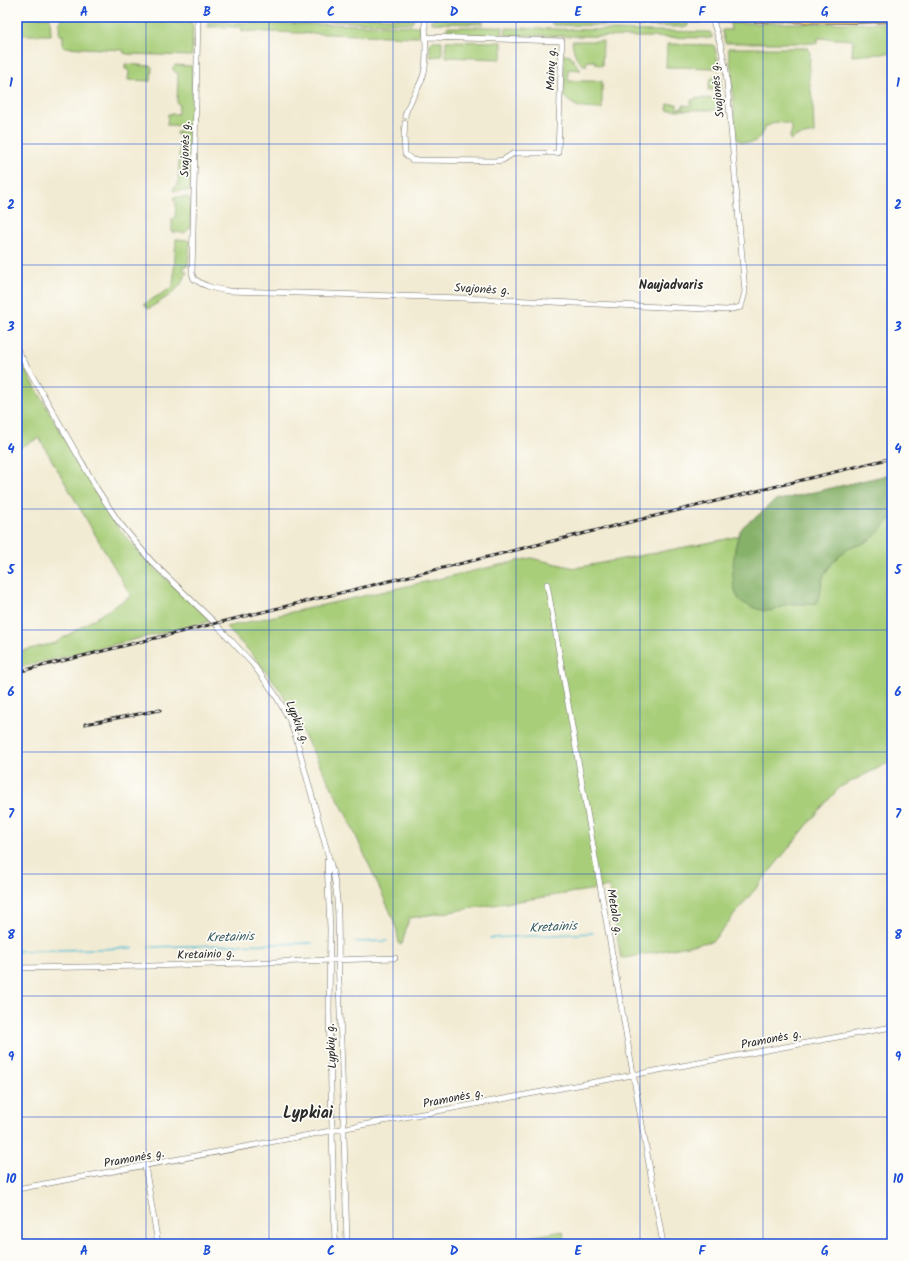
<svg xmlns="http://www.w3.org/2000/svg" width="909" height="1261" viewBox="0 0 909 1261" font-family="Kalam,sans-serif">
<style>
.green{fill:#a8ce79;stroke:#6a7c52}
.forest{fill:#86b169;stroke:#586e4a}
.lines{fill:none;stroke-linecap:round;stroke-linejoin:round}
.stream{stroke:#59bfd6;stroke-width:1.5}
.street-casing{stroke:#716e66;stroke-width:6}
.primary-casing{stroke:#716e66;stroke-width:10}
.street{stroke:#fff;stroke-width:5}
.primary{stroke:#eec469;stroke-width:8}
.rail-casing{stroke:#2b2b2b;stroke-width:3}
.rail{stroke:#fdfcf7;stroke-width:1.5;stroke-dasharray:4.5;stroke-linecap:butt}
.grid{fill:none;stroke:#1d4ed8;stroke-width:1;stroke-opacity:0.55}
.labels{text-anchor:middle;stroke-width:3.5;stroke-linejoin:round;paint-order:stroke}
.street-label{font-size:12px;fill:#2b2b2b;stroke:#fdfcf7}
.neighbourhood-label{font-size:13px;font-weight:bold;fill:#2b2b2b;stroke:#fdfcf7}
.water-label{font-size:13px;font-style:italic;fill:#3b5f67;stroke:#fdfcf7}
.district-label{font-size:16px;font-weight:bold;fill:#2b2b2b;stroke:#fdfcf7}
.neatline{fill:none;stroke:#1d4ed8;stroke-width:1.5}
.grid-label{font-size:13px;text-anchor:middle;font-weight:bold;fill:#1d4ed8}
</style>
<rect width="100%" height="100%" fill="#fdfcf7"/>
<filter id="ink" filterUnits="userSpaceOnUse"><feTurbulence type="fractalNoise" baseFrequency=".025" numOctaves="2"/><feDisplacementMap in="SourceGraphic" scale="8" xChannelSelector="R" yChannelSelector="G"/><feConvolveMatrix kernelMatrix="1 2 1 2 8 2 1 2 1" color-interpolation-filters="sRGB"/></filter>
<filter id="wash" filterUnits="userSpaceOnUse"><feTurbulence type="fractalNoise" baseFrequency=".012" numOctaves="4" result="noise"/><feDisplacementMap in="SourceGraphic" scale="16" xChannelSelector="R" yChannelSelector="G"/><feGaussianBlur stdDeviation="0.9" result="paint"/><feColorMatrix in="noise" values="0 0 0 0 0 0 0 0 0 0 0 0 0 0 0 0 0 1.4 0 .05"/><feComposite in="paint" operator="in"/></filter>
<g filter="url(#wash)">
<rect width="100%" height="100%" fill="#f2ebd3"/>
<!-- green -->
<path class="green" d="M17 17H50L51 35H17Z
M127 17H175L172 22H191L193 26 192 56 128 54 124 53 123 50 63 47V35H59L60 19 128 20Z
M218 17H367L414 19 412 23H391L220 19Z
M436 17 483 19V24L431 23V20Z
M548 20 689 23 687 27 553 25Z
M208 22 421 26 419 35 415 37 242 31V27H208Z
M730 23H892V53L852 56 853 40 818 38V43H725L722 30H731Z
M447 27H503L502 36 447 34Z
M506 28 710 32 713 38 505 35Z
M433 41H442V56L430 57V44Z
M446 41 502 42V57L500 59 446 57Z
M572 41H603L602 66 596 64 595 61H587L586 66C575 61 574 52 572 41Z
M667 44 714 45 720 68 666 67Z
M728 48H808L810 52 809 78 813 103 814 133 795 137 791 141 790 136 792 130 790 124 776 122 765 127C763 131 761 136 758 139 753 145 741 143 736 138L731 68Z
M564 54 570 55 573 60 581 70 568 69V81H602V109C583 108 578 110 564 97Z
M125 64 151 66 152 67 151 81 128 80 129 70 125 69Z
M175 65 191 66 192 68V120L187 126 167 125 168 114H178L179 104 177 103 178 74 173 70V67Z
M717 73 721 74V90H708L710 80Z
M695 98 717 99V110H667L668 104H677V108H683V105L691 106V100H694Z
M178 131 190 132 191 135V188L188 191H175L173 190 175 186H178L180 136 176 134Z
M174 197H187L191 200V227L185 233 172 232V219L175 218 176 203 174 200Z
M176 239 188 240 190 242 188 266H184V271L187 272C180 292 165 298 148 309L144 304 173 287Z
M17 355 66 441 116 525 142 556 211 621 17 668V652L55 643 131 596 39 438 17 449Z
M892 516V761L840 787 823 806 713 941 621 959 609 887 409 918 402 944H399L397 931 392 916 347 816 280 690 253 655 226 627 531 558 575 568 722 540 738 536 733 572 773 611 788 604H815C823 595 819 588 823 578 825 571 837 558 842 553 849 547 858 546 865 542 875 536 885 525 892 516Z
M563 1231 565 1244H492Z"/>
<!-- forest -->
<path class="forest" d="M892 474V516C884 526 877 536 866 542 858 546 848 547 842 554 835 560 825 570 823 578 820 588 822 596 816 604 806 605 797 602 788 604 783 605 779 609 774 610 764 613 750 607 742 602 727 593 733 541 742 528 745 524 751 520 756 517 763 512 767 505 775 501Z"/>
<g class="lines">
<!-- stream -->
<path class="stream" d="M490 938 593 933
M355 942 387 941
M148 947 312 943
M17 951 133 948"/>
</g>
</g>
<g filter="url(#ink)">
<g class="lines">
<!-- street casing -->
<g class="street-casing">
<path id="street" d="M198 17 192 273 194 279C205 287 216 289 229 291L462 298 727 310 741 307 745 292 726 71 721 46 712 18
M426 37 562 41 558 153H549
M405 116C408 101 420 89 424 73 428 57 425 34 425 17
M405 123 404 136 405 154 412 160 496 161 503 160 514 153H544
M17 349 97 489 118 521 151 561 215 623 252 663 275 694 289 719 296 738 333 873C341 909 337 945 339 982 342 1069 345 1157 347 1244
M547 584 663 1244
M327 861 330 929 329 1011 335 1244
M17 968 151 966 395 958
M145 1166 158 1244
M17 1189 892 1027"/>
</g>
<!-- primary casing -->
<g class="primary-casing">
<path id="primary" d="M657 17 858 19 892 18"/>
</g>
<!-- street -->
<use href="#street" class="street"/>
<!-- primary -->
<use href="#primary" class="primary"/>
<!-- rail casing -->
<g class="rail-casing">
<path id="rail" d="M17 672 892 458
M85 724 160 710"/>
</g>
<!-- rail -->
<use href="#rail" class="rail"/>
</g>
</g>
<!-- grid -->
<path class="grid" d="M146 17V1244M269 17V1244M393 17V1244M516 17V1244M640 17V1244M763 17V1244M17 144H892M17 265H892M17 387H892M17 509H892M17 630H892M17 752H892M17 874H892M17 996H892M17 1117H892"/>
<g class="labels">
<!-- street labels -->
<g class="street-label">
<text transform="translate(551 69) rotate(-88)" y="4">Mainų g.</text>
<text transform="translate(717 90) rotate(-96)" y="4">Svajonės g.</text>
<text transform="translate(185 149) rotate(-89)" y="4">Svajonės g.</text>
<text transform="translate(482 289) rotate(3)" y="4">Svajonės g.</text>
<text transform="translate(298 722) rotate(68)" y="4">Lypkių g.</text>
<text transform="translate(615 912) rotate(80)" y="4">Metalo g.</text>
<text transform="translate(206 954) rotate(-2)" y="4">Kretainio g.</text>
<text transform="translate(771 1039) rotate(-11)" y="4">Pramonės g.</text>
<text transform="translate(331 1046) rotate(-93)" y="4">Lypkių g.</text>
<text transform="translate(453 1098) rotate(-11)" y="4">Pramonės g.</text>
<text transform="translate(134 1158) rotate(-10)" y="4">Pramonės g.</text>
</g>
<!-- neighbourhood labels -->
<g class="neighbourhood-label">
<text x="671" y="289">Naujadvaris</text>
</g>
<!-- water labels -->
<g class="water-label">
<text transform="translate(553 926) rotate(-3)" y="5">Kretainis</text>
<text transform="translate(230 936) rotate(-2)" y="5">Kretainis</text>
</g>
<!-- district labels -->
<g class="district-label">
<text x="308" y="1118">Lypkiai</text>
</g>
</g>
<!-- margin -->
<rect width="909" height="1261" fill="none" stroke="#fdfcf7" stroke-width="44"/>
<rect x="22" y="22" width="865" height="1217" class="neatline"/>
<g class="grid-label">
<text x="84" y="16">A</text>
<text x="207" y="16">B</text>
<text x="331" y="16">C</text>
<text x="454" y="16">D</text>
<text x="578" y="16">E</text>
<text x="702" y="16">F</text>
<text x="825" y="16">G</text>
<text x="11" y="87">1</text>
<text x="898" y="87">1</text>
<text x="11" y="209">2</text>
<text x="898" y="209">2</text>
<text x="11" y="331">3</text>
<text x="898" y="331">3</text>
<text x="11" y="453">4</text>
<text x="898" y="453">4</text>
<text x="11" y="574">5</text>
<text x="898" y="574">5</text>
<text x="11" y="696">6</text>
<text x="898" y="696">6</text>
<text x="11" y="818">7</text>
<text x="898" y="818">7</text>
<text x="11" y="939">8</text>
<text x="898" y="939">8</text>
<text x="11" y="1061">9</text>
<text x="898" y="1061">9</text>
<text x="11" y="1183">10</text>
<text x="898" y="1183">10</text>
<text x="84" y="1255">A</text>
<text x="207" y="1255">B</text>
<text x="331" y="1255">C</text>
<text x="454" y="1255">D</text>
<text x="578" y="1255">E</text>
<text x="702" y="1255">F</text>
<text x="825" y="1255">G</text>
</g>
</svg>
